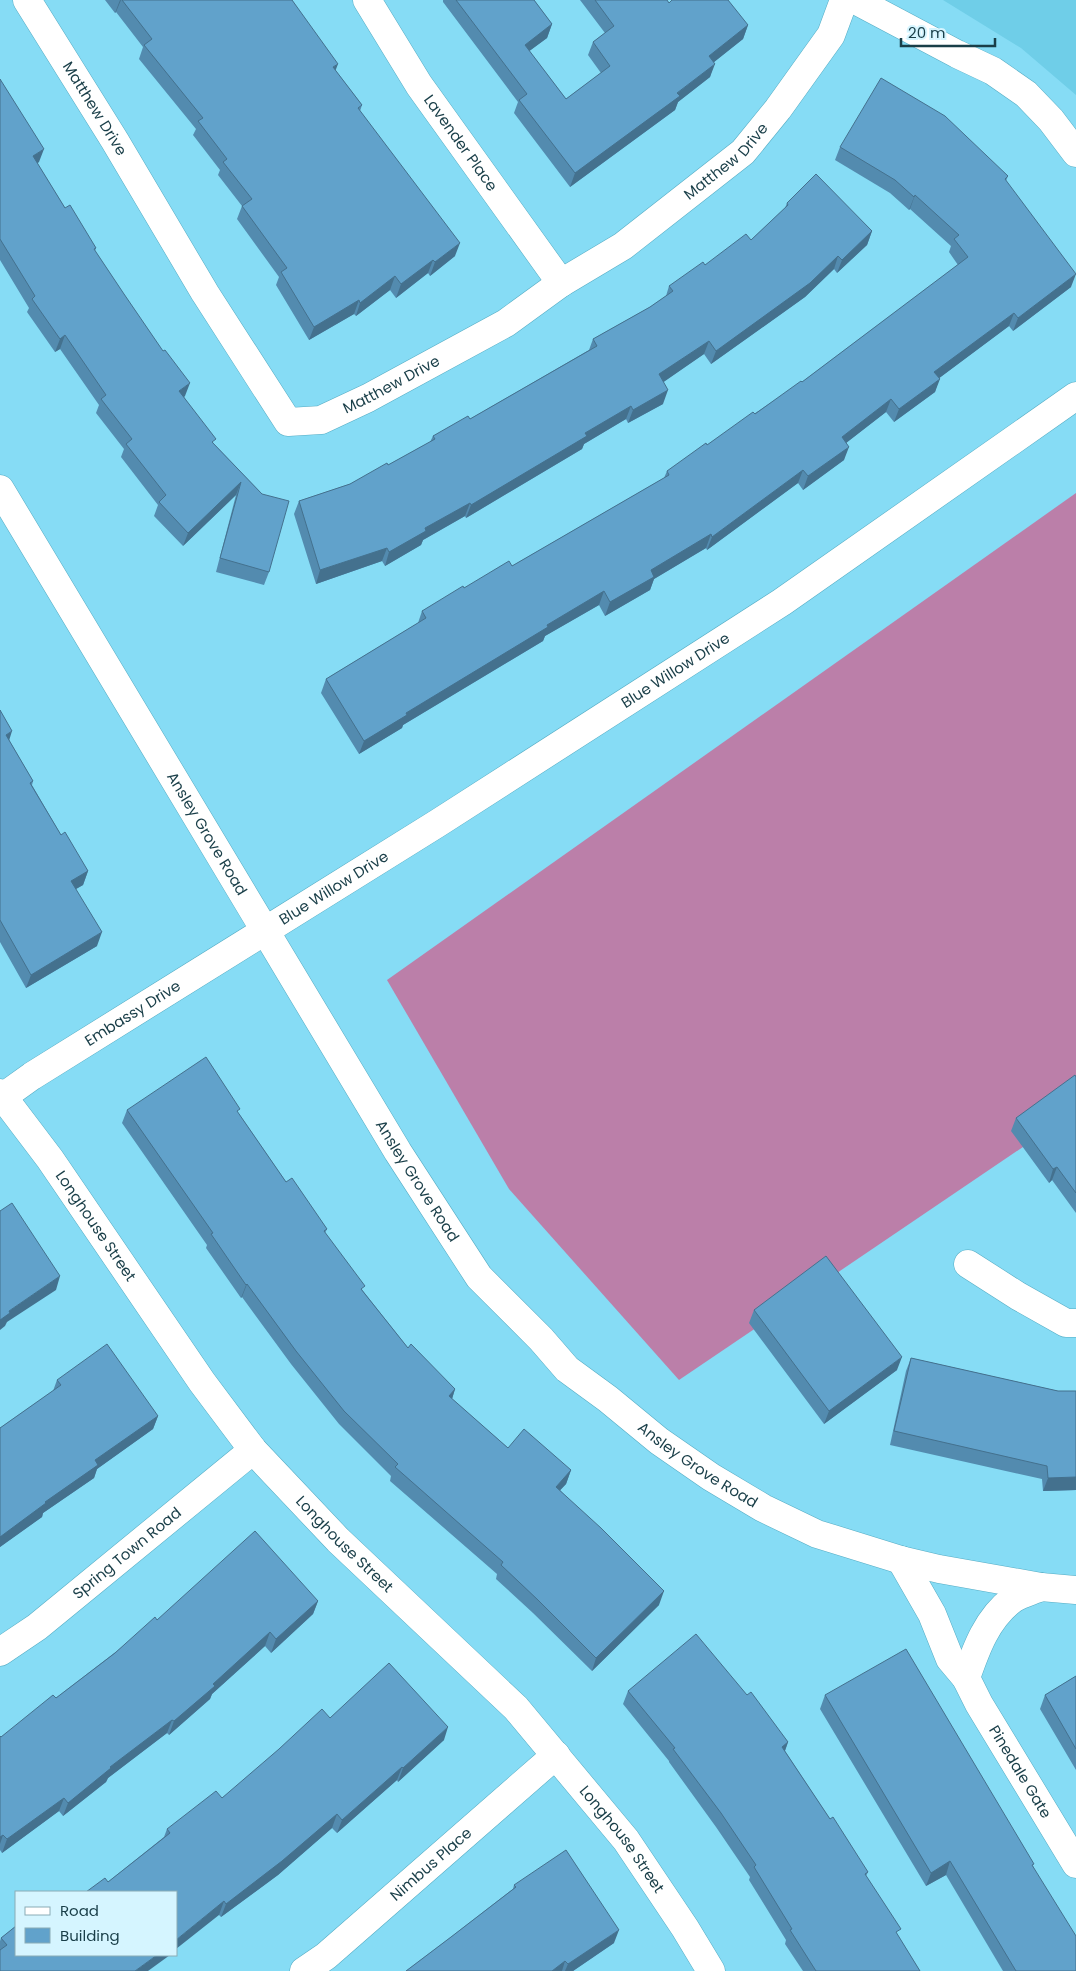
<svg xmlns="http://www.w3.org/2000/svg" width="1076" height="1971" viewBox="0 0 1076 1971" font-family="Poppins,sans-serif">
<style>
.built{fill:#6fcee8}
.forest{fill:#bb7fa9}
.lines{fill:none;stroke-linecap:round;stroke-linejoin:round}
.minor-casing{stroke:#55acc4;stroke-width:29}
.tertiary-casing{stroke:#55acc4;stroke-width:29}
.minor{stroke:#fff;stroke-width:28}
.tertiary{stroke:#fff;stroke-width:28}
.wall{fill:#538baf}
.shaded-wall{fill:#44718e}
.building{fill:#61a2cb;stroke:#44718e}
.labels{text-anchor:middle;stroke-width:4;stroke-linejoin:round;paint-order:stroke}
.street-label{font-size:15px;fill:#193e48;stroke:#d5f5ff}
</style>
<rect width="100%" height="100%" fill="#86dcf5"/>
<!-- built -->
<path class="built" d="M943 0H1076V95L1021 48Z"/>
<!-- forest -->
<path class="forest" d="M1076 493V1111L679 1380 509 1189 387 980Z"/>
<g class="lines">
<!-- minor casing -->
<g class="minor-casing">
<g id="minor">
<path id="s1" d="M27 0 115 141 205 293 288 422 321 420 368 398 506 323 561 283 623 246 743 152 778 109 831 35 844 0"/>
<path id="s2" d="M367 0 419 85 561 283"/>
<path d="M855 0 957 54 993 71 1026 94 1051 120 1076 153"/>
<path id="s3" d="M0 1093 50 1159 202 1382 253 1450 338 1540 516 1708 626 1840 685 1928 711 1971"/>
<path d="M968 1264 1018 1296 1066 1323H1076"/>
<path id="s4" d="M901 1560 932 1614 950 1659 966 1678 979 1704 1076 1864"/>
<path id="s5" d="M0 1652 37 1627 253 1450"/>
<path d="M966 1678C976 1649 987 1618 1013 1599 1020 1594 1032 1591 1041 1587"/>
<path id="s6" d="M304 1971 326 1956 556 1755"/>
</g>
</g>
<!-- tertiary casing -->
<g class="tertiary-casing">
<g id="tertiary">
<path id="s7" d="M0 489 398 1152 479 1277 541 1339 567 1369 608 1399 659 1441 711 1477 763 1508 817 1534 901 1560 939 1569 1041 1587 1076 1590"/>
<path id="s8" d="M0 1099 32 1076 438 823 782 602 1076 396"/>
</g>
</g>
<!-- minor -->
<use href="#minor" class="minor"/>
<!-- tertiary -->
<use href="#tertiary" class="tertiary"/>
</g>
<!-- wall -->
<path class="wall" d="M105 0H292L336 71 362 105 360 111 455 256 430 276 428 273 396 298 390 290 356 316 354 314 309 340 276 285 279 277 237 219 242 206 218 175 220 170 193 135 196 129 139 59 143 47 116 12 115 13Z
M443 0H534L552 24 547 38 529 51 566 99 601 73 588 55 593 42 605 33 580 0H667L669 3 748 25 743 39 714 62 710 77 678 102 675 110 570 187 514 113 518 102 443 2Z
M0 79 39 162 37 163 65 208 96 248 95 251 185 396 184 397 214 444 262 494 269 572 264 585 216 572 236 495 183 546 154 516 158 505 121 457 124 449 96 413 99 405 60 349 55 352 27 312 29 308 0 260Z
M840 147 1008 176 1006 181 1071 287 1013 331 1009 326 939 378 935 392 894 422 886 412 846 443 844 460 803 490 798 483 707 550 706 548 654 579 650 590 605 616 599 605 545 636 543 641 403 725 402 728 359 754 321 693 326 679 418 623 422 611 464 588 512 566 664 478 667 471 707 445 802 382 958 265 949 252 951 246 910 209 909 210 890 193 835 160Z
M787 203 872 231 867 245 837 273 834 269 805 297 711 364 704 354 663 382V404L628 423 626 419 584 444 582 449 466 518 465 516 423 540 421 545 385 566 382 561 316 584 294 514 299 501 350 484 388 465 430 442 433 436 470 419 589 350 593 339 650 307 666 296 669 286 705 265 751 240 785 208Z
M0 710 9 740 33 781 32 785 61 835 88 871 83 885 76 889 97 946 26 988 0 942Z
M1076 1077V1213L1052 1180 1049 1183 1011 1131 1016 1118Z
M127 1110 239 1114 286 1182 327 1229 325 1233 363 1291 408 1348 455 1389 452 1399 508 1448 571 1470 566 1484 560 1490 659 1605 592 1671 533 1613 496 1579 497 1574 390 1481 391 1476 339 1424 291 1364 242 1297 241 1298 206 1248 207 1245 122 1123Z
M754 1310 897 1370 824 1424 749 1323Z
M911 1358 1058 1391H1076V1490L1043 1491 1042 1479 890 1445 906 1371Z
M57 1380 158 1416 153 1429 97 1469 94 1478 43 1513 42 1517 0 1547V1428L53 1391Z
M318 1601 313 1614 271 1653 265 1646 212 1694 210 1699 169 1735 167 1733 108 1778 106 1782 63 1816 59 1811 2 1853 0 1850V1736L1 1737 56 1698 157 1620Z
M1076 1676V1770L1040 1709 1045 1695Z
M628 1691 747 1695 788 1742 785 1751 830 1819 868 1872 866 1876 898 1936 920 1971H803L785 1944 786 1940 749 1880 750 1877 716 1827 669 1762V1761L623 1704Z
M825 1695 1033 1866 1076 1971H1003L946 1875 926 1886 820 1709Z
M330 1718 444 1740 398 1782 397 1780 337 1833 332 1828 278 1875 221 1917 219 1915 108 1882 164 1837 167 1829 222 1798Z
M514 1885 614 1943 573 1971H406L451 1937 513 1889Z
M16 1926 0 1971V1941L1 1938Z"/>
<!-- shaded-wall -->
<path class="shaded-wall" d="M120 0H121L116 12 115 13Z
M552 24 547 38 520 58 525 45Z
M748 25 743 39 704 70 709 56Z
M338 64 333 77V67Z
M715 64 710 77 678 102 675 110 570 187 575 173Z
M44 149 39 162 28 169 33 156Z
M915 195 910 209 909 210 914 197Z
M872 231 867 245 837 273 842 260Z
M460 243 455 256 430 276 435 262Z
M838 256 834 269 805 297 711 364 716 351Z
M433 260 428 273 396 298 401 284Z
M1076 274 1071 287 1013 331 1018 318Z
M395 276 390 290 356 316 360 303Z
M359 300 354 314 309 340 314 327Z
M1014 313 1009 326 930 385 934 372Z
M65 335 60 349 55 352 60 339Z
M709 341 704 354 655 388 659 374Z
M940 379 935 392 894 422 899 409Z
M190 383 185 396 174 404 179 391Z
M668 390 663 404 628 423 633 410Z
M891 399 886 412 837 450 842 437Z
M631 406 626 419 584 444 582 449 466 518 471 505 585 433Z
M849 447 844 460 803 490 808 476Z
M803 470 798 483 707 550 712 537Z
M241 482 236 495 183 546 188 533Z
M470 503 465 516 423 540 421 545 385 566 389 552 425 528Z
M711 534 706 548 654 579 650 590 605 616 610 602 651 570Z
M387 548 382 561 316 584 320 570Z
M604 591 599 605 545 636 543 641 403 725 402 728 359 754 364 741 406 713 547 625Z
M12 731 8 744 6 735Z
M88 871 83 885 67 894 71 881Z
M102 932 97 946 26 988 31 975Z
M1057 1167 1052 1180 1049 1183 1053 1169Z
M60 1276 56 1290 7 1322 5 1326 0 1330V1320L9 1311Z
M247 1284 242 1297 241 1298 246 1285Z
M902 1357 897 1370 824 1424 829 1411Z
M455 1389 451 1402 449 1396Z
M158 1416 153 1429 97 1469 94 1478 43 1513 42 1517 0 1547V1537L45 1502 95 1460Z
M571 1470 566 1484 551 1500 556 1487Z
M1076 1477V1490L1043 1491 1048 1478Z
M664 1591 659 1605 592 1671 596 1658Z
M318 1601 313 1614 271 1653 276 1639Z
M270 1632 265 1646 212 1694 210 1699 169 1735 174 1721 213 1684Z
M172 1720 167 1733 108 1778 106 1782 63 1816 68 1803 110 1767Z
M448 1727 444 1740 398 1782 403 1768Z
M788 1742 783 1756 782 1747Z
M402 1767 397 1780 337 1833 342 1820Z
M64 1798 59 1811 2 1853 7 1839Z
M337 1814 332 1828 278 1875 221 1917 226 1904Z
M3 1835 0 1844V1837Z
M950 1861 946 1875 926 1886 931 1873Z
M224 1901 219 1915 176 1949V1940Z
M619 1930 614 1943 573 1971H565L568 1964Z
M157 1955H170L148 1971H135Z
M565 1961 562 1971H552Z"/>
<!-- building -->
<path class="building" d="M122 0H292L338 64 333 67 362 105 358 108 460 243 435 262 433 260 401 284 395 276 360 303 359 300 314 327 281 272 287 268 242 206 252 199 223 162 227 159 198 121 203 118 144 45 152 39Z
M456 0H534L552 24 525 45 566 99 610 66 593 42 614 26 595 0H667L669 3 672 0H728L748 25 709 56 715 64 677 93 680 96 575 173 519 100 527 94Z
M881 78 945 116 1008 176 1005 179 1076 274 1018 318 1014 313 934 372 940 379 899 409 891 399 842 437 849 447 808 476 803 470 712 537 711 534 651 570 654 577 610 602 604 591 547 625 548 627 406 713 407 715 364 741 326 679 426 618 422 611 463 586 464 588 509 561 512 566 669 475 667 471 706 443 707 445 753 412 755 414 801 381 802 382 968 257 954 239 959 235 915 195 914 197 895 180 840 147Z
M0 79 44 149 33 156 65 208 70 205 96 248 94 249 124 294 163 351 165 350 190 383 179 391 216 439 212 442 262 494 289 501 269 572 220 558 241 482 188 533 159 502 166 495 126 444 132 439 101 399 106 395 65 335 60 339 32 299 35 296 0 239Z
M816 174 872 231 842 260 838 256 810 283 716 351 709 341 659 374 668 390 633 410 631 406 585 433 587 436 471 505 470 503 425 528 426 531 389 552 387 548 320 570 299 501 350 484 387 463 388 465 435 439 433 436 468 416 470 419 597 346 593 339 650 307 673 291 669 286 703 262 705 265 746 234 751 240 788 205 787 203Z
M0 710 12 731 6 735 33 781 30 783 61 835 65 832 88 871 71 881 102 932 31 975 0 920Z
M206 1057 240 1109 237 1111 286 1182 292 1178 327 1229 324 1231 365 1286 361 1289 408 1348 411 1344 455 1389 449 1396 508 1448 524 1429 571 1470 556 1487 601 1528 664 1591 596 1658 538 1600 501 1565 503 1562 395 1467 398 1464 344 1411 296 1351 247 1284 246 1285 211 1234 213 1233 127 1110Z
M1075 1075 1076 1077V1193L1057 1167 1053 1169 1016 1118Z
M12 1203 60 1276 9 1311 10 1313 0 1320V1211Z
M826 1256 902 1357 829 1411 754 1310Z
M107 1344 158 1416 95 1460 98 1465 45 1502 46 1503 0 1537V1428L61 1385 57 1380Z
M911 1358 1058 1391H1076V1477L1048 1478 1047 1466 894 1431Z
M255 1531 318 1601 276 1639 270 1632 213 1684 215 1686 174 1721 172 1720 110 1767 111 1768 68 1803 64 1798 7 1839 3 1835 0 1837V1736L1 1737 53 1695 56 1698 115 1653 155 1617 157 1620Z
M696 1634 747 1695 751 1692 788 1742 782 1747 830 1819 833 1817 868 1872 865 1874 901 1929 896 1932 920 1971H816L790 1930 792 1929 754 1867 756 1865 721 1813 673 1749 675 1748 628 1691Z
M906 1649 1034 1864 1032 1865 1076 1936V1971H1016L950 1861 931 1873 825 1695Z
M389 1663 448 1727 403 1768 402 1767 342 1820 337 1814 282 1861 226 1904 224 1901 176 1940V1892H86L105 1878 108 1882 170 1833 167 1829 216 1791 222 1798 279 1749 322 1709 330 1718Z
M1076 1676V1749L1045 1695Z
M566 1850 619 1930 568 1964 565 1961 552 1971H406L451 1937 516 1887 514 1885Z
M16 1926V1955H157L135 1971H0V1950L7 1945 1 1938Z"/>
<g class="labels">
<!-- street labels -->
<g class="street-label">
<text dy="5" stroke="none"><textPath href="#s1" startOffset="128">Matthew Drive</textPath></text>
<text dy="5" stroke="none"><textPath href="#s2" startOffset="171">Lavender Place</textPath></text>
<text dy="5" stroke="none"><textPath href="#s1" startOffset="1012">Matthew Drive</textPath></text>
<text dy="5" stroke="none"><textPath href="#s1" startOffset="608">Matthew Drive</textPath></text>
<text dy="5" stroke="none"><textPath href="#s8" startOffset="800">Blue Willow Drive</textPath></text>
<text dy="5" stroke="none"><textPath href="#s7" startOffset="402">Ansley Grove Road</textPath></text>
<text dy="5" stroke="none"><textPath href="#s8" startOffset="395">Blue Willow Drive</textPath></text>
<text dy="5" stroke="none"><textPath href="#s8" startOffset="158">Embassy Drive</textPath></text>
<text dy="5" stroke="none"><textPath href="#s7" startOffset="808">Ansley Grove Road</textPath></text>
<text dy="5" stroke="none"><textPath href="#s3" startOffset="164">Longhouse Street</textPath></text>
<text dy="5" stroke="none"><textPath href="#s7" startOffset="1212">Ansley Grove Road</textPath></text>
<text dy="5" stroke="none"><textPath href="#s3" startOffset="569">Longhouse Street</textPath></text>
<text dy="5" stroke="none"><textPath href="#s5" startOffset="161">Spring Town Road</textPath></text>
<text dy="5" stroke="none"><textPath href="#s4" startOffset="244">Pinedale Gate</textPath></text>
<text dy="5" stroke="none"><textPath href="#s3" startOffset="975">Longhouse Street</textPath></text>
<text dy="5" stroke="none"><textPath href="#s6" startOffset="166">Nimbus Place</textPath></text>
</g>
</g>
<!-- legend -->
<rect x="15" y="1891" width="162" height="65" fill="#d5f5ff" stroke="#8aacb6"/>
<rect x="25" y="1907" width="25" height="8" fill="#ffffff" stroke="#8aacb6"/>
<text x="60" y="1916" font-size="15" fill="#193e48">Road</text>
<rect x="25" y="1928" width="25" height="15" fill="#61a2cb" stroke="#8aacb6"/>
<text x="60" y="1941" font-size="15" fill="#193e48">Building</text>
<!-- scale -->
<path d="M901 38v8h94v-8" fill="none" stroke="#193e48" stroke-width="2.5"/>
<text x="908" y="38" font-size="15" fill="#193e48" stroke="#d5f5ff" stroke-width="4" paint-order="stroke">20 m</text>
</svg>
